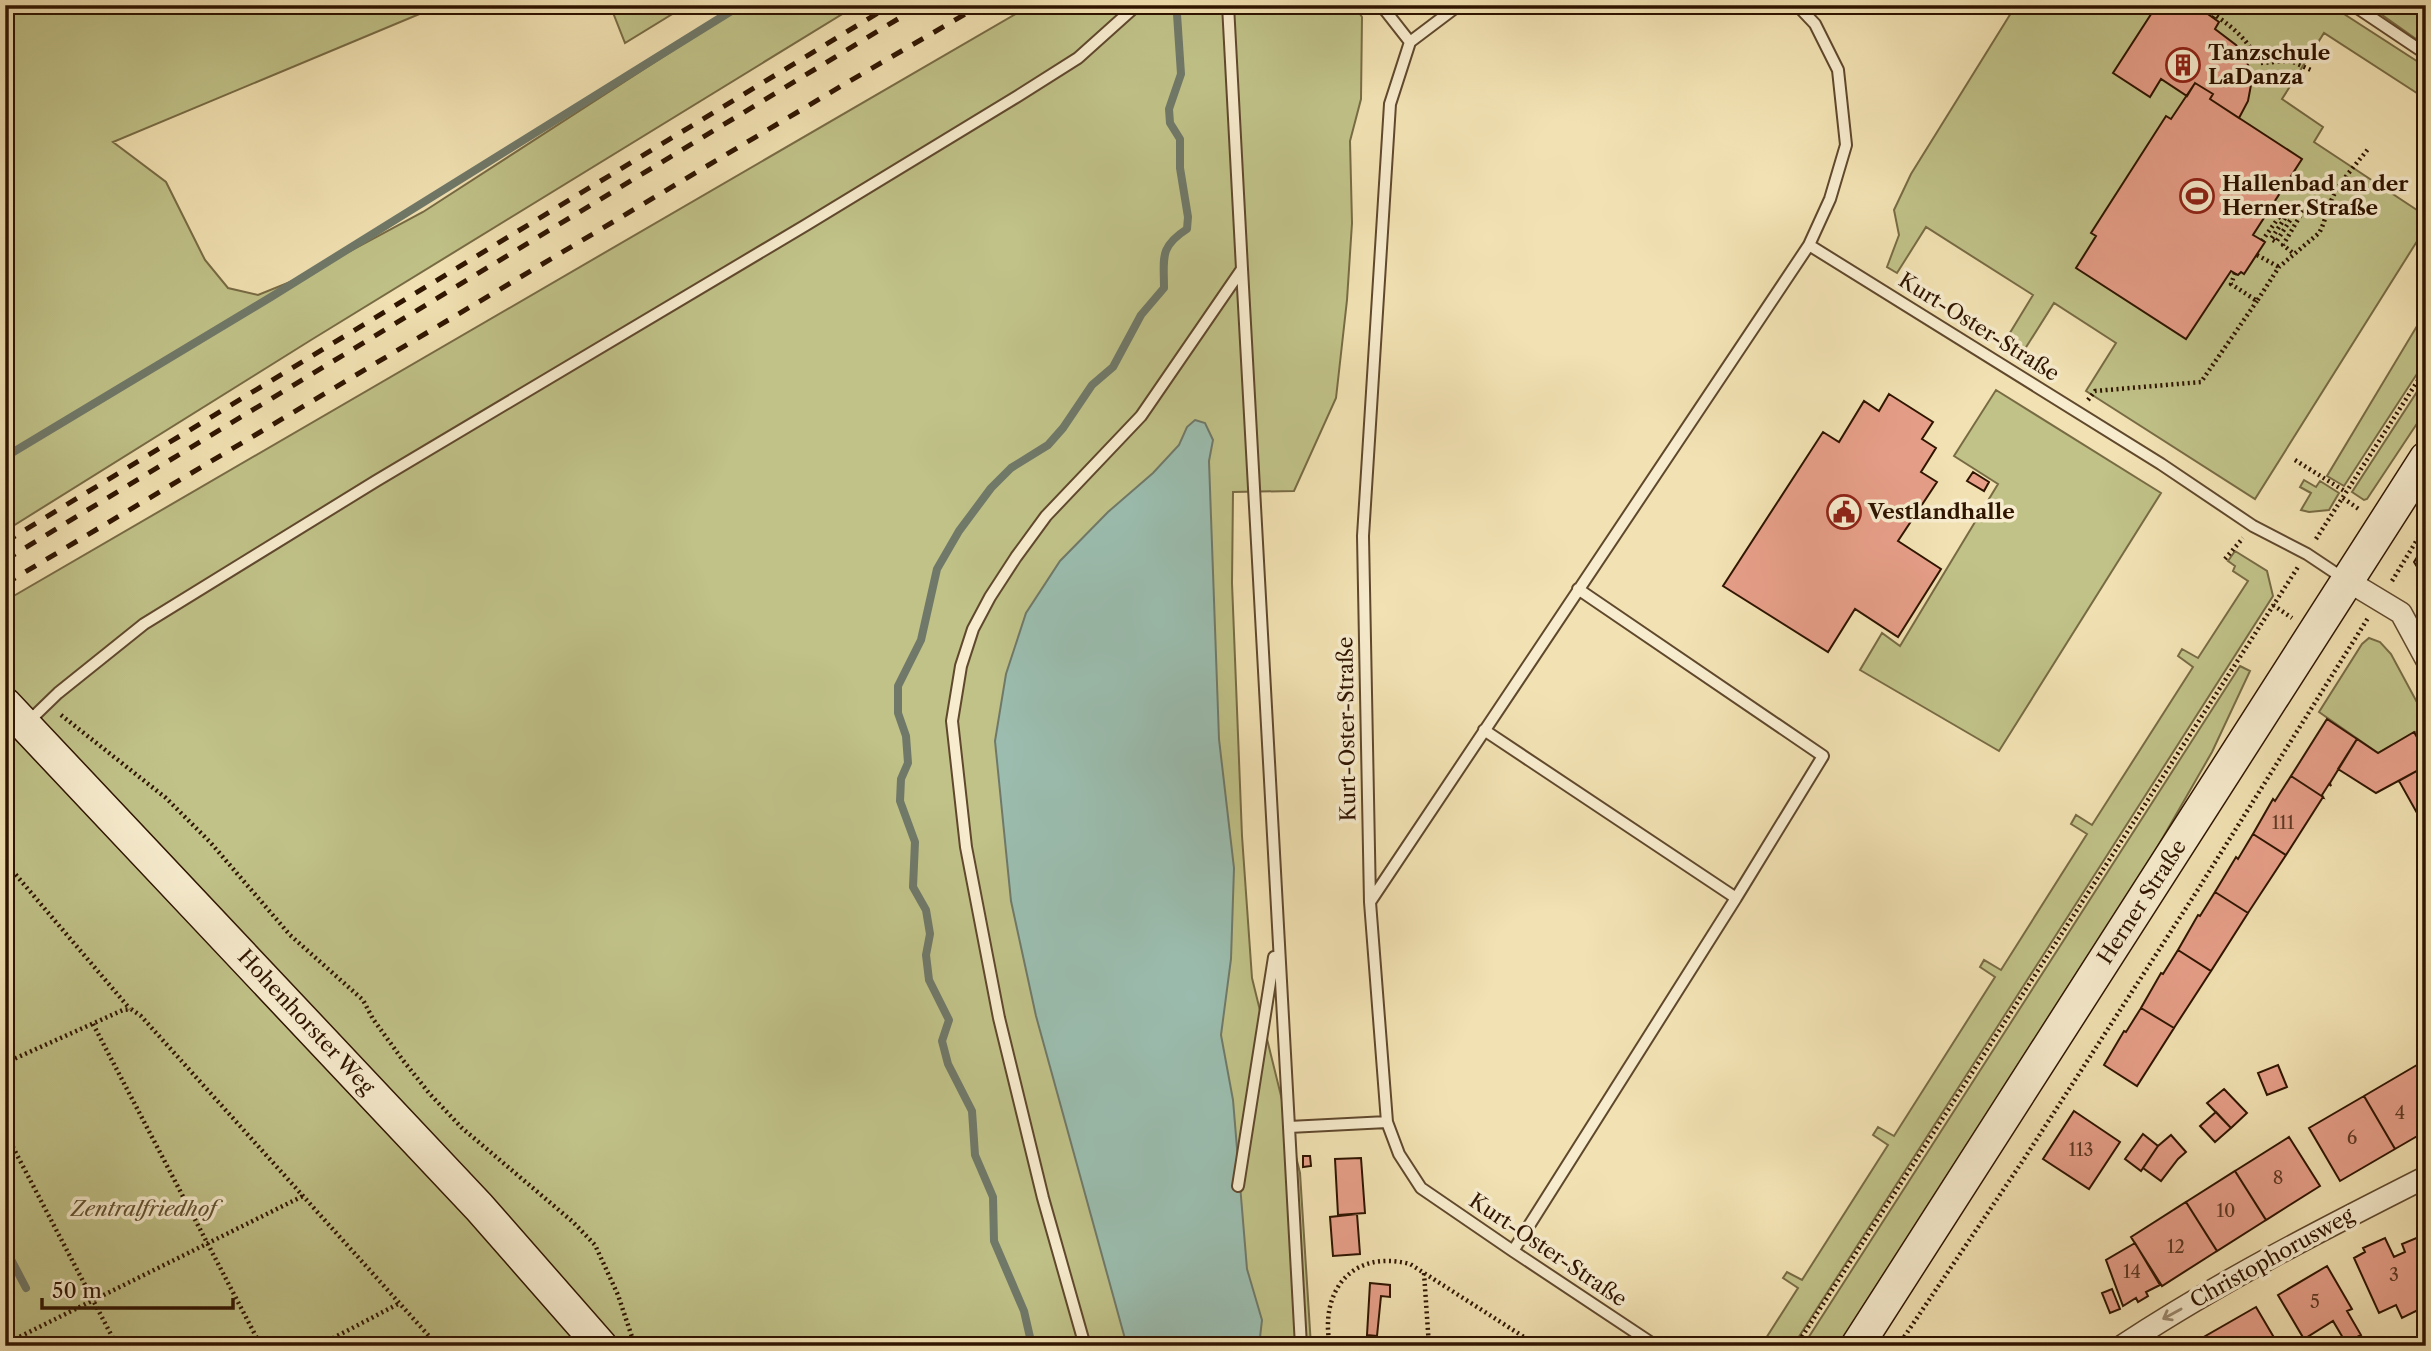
<svg xmlns="http://www.w3.org/2000/svg" width="2431" height="1351" viewBox="0 0 2431 1351" font-family="'Libre Caslon Text',serif">
<style>
.green{fill:#c0c288;stroke:#786b44;stroke-width:2}
.water{fill:#9bbdaf;stroke:#707969;stroke-width:2}
.lines{fill:none;stroke-linecap:round;stroke-linejoin:round}
.stream{stroke:#707969;stroke-width:8}
.building{fill:#e79f89;stroke:#2f1400;stroke-width:2}
.lane-casing{stroke:#60482d;stroke-width:14}
.street-casing{stroke:#60482d;stroke-width:24}
.secondary-casing{stroke:#2f1400;stroke-width:35}
.path{stroke:#2f1400;stroke-width:4.5;stroke-dasharray:2 3.5;stroke-linecap:butt}
.lane{stroke:#f7ecce;stroke-width:10}
.street{stroke:#f7ecce;stroke-width:21}
.secondary{stroke:#f7ecce;stroke-width:32}
.rail{stroke:#2f1400;stroke-width:5;stroke-dasharray:12 12;stroke-linecap:butt}
.oneway{stroke:#9d8b71}
.labels{text-anchor:middle;stroke-width:7;stroke-linejoin:round;paint-order:stroke}
.number-label{font-size:18px;fill:#5d3722}
.poi-label{font-size:21px;font-weight:bold;fill:#2f1400;stroke:#f7ecce;text-anchor:start}
.street-label{font-size:21px;fill:#2f1400;stroke:#f7ecce}
.park-label{font-size:21px;font-style:italic;fill:#625130;stroke:#f7ecce}
</style>
<rect width="100%" height="100%" fill="#f2e2b3"/>
<filter id="stains"><feTurbulence type="fractalNoise" baseFrequency=".00286" numOctaves="4"/><feColorMatrix values="0 0 0 0 .2 0 0 0 0 .09 0 0 0 0 .02 0 0 0 .5 -.17"/></filter>
<radialGradient id="worn" r=".72"><stop offset=".6" stop-color="#630" stop-opacity="0"/><stop offset="1" stop-color="#630" stop-opacity=".3"/></radialGradient>
<!-- green -->
<path class="green" d="M5 5H441L113 142 166 182 205 260 228 288 258 295 300 278 423 212 743 5H857L311 340 5 531Z
M610 5H687L625 43Z
M1031 5H1354L1362 17 1361 99 1350 141 1352 223 1347 300 1336 398 1294 491 1233 492 1232 583 1242 836 1252 978 1300 1173 1311 1346H5V601Z
M2016 5H2330L2426 67V99L2324 33 2282 99 2323 127 2314 142 2426 216V227L2255 499 2086 391 2116 343 2054 303 2023 352 2005 341 2033 295 1926 227 1897 273 1887 267 1899 235 1894 210 1911 174Z
M2368 5H2426V46Z
M2426 311V360L2344 486 2327 476Z
M2426 378V410L2367 499 2364 500 2352 492Z
M1996 390 2161 493 1999 751 1860 670 1882 633 1900 646 1998 484 1954 456Z
M2304 480 2316 487 2320 481 2339 493 2329 510 2309 512 2301 510 2311 493 2300 487Z
M2235 551 2267 571 2273 596 1793 1346H1761L1798 1288 1783 1278 1787 1272 1802 1280 1888 1145 1873 1135 1878 1127 1894 1136 1995 977 1980 967 1984 960 2001 970 2087 834 2071 824 2076 815 2092 825 2193 667 2178 656 2182 649 2198 658 2248 581 2233 571 2235 566 2228 561Z
M2369 638 2380 642 2391 654 2426 719V726L2378 753 2319 712 2362 644Z
M2240 666 2250 671 2212 752 2154 853 1838 1346H1803Z"/>
<!-- water -->
<path class="water" d="M1195 420 1205 423 1213 440 1209 461 1219 739 1234 868 1231 959 1221 1035 1233 1100 1247 1269 1262 1320 1259 1346H1127L1036 1016 1011 901 995 741 1006 674 1026 613 1060 561 1108 512 1153 473 1179 445 1187 427Z"/>
<g class="lines">
<!-- stream -->
<path class="stream" d="M5 457 271 297 741 5
M5 1248 26 1288
M53 1341 55 1346
M1032 1346 1024 1311 994 1241 993 1197 975 1155 972 1111 948 1064 942 1041 949 1020 929 980 926 955 930 934 926 910 913 887 915 842 900 801 901 779 908 763 906 736 898 713V686L921 640 937 569 959 531 991 488 1011 468 1048 445 1063 428 1092 385 1113 367 1141 315 1164 288C1164 258 1159 247 1187 229L1188 217 1180 168V139L1170 123 1169 109 1181 74 1177 14"/>
</g>
<!-- building -->
<path class="building" d="M2157 5H2209L2205 12 2219 22 2215 29 2236 45 2246 59 2250 71 2251 85 2248 101 2239 118 2210 99 2213 94 2195 83 2187 96 2161 79 2150 97 2113 73Z
M2195 83 2213 94 2210 99 2302 159 2253 235 2265 242 2244 274 2241 272 2238 275 2231 271 2186 339 2076 268 2096 236 2091 233 2166 116 2171 119Z
M1889 394 1933 422 1922 439 1936 448 1921 472 1937 482 1898 541 1941 569 1898 637 1855 609 1828 652 1723 586 1823 432 1839 442 1864 401 1879 411Z
M1973 472 1989 482 1984 491 1967 481Z
M2426 543V581L2414 562Z
M2327 719 2357 739 2330 783 2331 786 2329 784 2322 795 2323 797 2291 776Z
M2414 732 2426 753V766L2376 793 2338 769 2357 739 2378 753Z
M2426 766V829L2399 781Z
M2291 776 2323 797 2286 855 2253 834 2273 799 2275 801Z
M2253 834 2286 855 2248 913 2215 892 2236 857 2238 859Z
M2215 892 2248 913 2211 971 2178 950 2198 915 2200 916Z
M2178 950 2211 971 2174 1028 2141 1008 2161 973 2163 974Z
M2141 1008 2174 1028 2137 1086 2104 1065 2124 1031 2126 1032Z
M2422 1062 2426 1069V1131L2395 1149 2364 1096Z
M2278 1065 2287 1087 2267 1095 2258 1073Z
M2224 1089 2247 1113 2231 1128 2207 1103Z
M2364 1096 2395 1149 2340 1181 2309 1128Z
M2074 1111 2120 1142 2089 1189 2043 1159Z
M2216 1112 2231 1128 2215 1142 2200 1126Z
M2143 1134 2158 1146 2141 1171 2125 1159Z
M2171 1135 2186 1152 2178 1159 2161 1181 2143 1168 2158 1146Z
M2289 1137 2320 1186 2266 1220 2235 1171Z
M1303 1156H1310L1311 1166 1303 1167Z
M1361 1158 1365 1213 1338 1215 1335 1159Z
M2235 1171 2266 1220 2217 1251 2186 1202Z
M2186 1202 2217 1251 2162 1286 2131 1237Z
M1357 1214 1360 1254 1333 1256 1330 1217Z
M2426 1234V1292L2418 1295 2424 1307 2402 1318 2396 1305 2379 1313 2354 1258 2365 1252 2363 1248 2385 1238 2394 1257 2405 1252 2402 1244Z
M2135 1243 2160 1285 2146 1292 2148 1296 2138 1302 2136 1298 2123 1306 2106 1260Z
M2327 1266 2352 1309 2347 1311 2361 1335 2346 1343 2333 1321 2304 1339 2278 1295Z
M1370 1283 1390 1285V1297L1381 1296 1377 1336 1367 1335Z
M2112 1289 2120 1309 2110 1313 2102 1293Z
M2256 1307 2279 1346H2188Z"/>
<g class="lines">
<!-- lane casing -->
<g class="lane-casing">
<path id="lane" d="M1381 5 1410 42
M1459 5 1410 42 1390 104 1363 536 1370 902 1387 1122 1399 1154 1421 1188 1513 1251 1656 1346
M1797 5 1815 24 1838 70 1846 145 1830 199 1809 245 2161 464 2253 526 2307 554 2346 580
M2353 5 2426 54
M1242 269 1301 1346
M27 723 58 693 144 624 376 481 806 225 1018 96 1078 58 1137 5
M1484 730 1736 898 1823 756 1578 589
M1370 902 1809 245
M1289 1127 1387 1122
M1238 1186 1274 957
M1513 1251 1736 898
M1085 1346 1043 1198 999 1018 966 847 952 721 961 666 973 629 990 597 1016 557 1046 516 1141 416 1242 269 1228 5"/>
</g>
<!-- street casing -->
<g class="street-casing">
<path id="street" d="M2348 581 2401 613 2426 659
M2122 1346C2219 1282 2323 1229 2426 1177"/>
</g>
<!-- secondary casing -->
<g class="secondary-casing">
<path id="secondary" d="M5 704 479 1207 601 1346
M1857 1346 2426 458"/>
</g>
<!-- path -->
<path class="path" d="M2213 18 2215 15C2235 29 2249 41 2259 63L2291 61 2311 70
M2262 241 2289 203 2293 206 2271 239 2276 242 2298 208 2303 211 2283 245 2294 254
M2257 255 2279 267
M2235 273 2231 284 2257 301 2279 267 2319 233C2325 223 2326 212 2331 201 2339 182 2355 166 2368 149
M2088 400 2095 391 2201 382 2257 301
M2295 460 2346 492
M2343 498 2360 510
M2316 539 2426 368
M2225 559 2243 538
M2392 581 2426 525
M2273 605 2292 618
M61 715 166 798 210 842 290 935 363 1000 373 1019 402 1059 429 1093 462 1128 573 1222 595 1245 618 1295 635 1346
M5 862 130 1009
M93 1024 261 1346
M5 1063 123 1010 131 1009 141 1016 438 1346
M5 1132 117 1346
M1424 1273 1429 1346
M5 1344 303 1196
M318 1346 400 1303
M1330 1346C1319 1290 1353 1249 1410 1264L1538 1346
M1408 1346 1429 1343 1444 1346
M1796 1346 2298 567
M1898 1346 2024 1159 2197 891 2368 618"/>
<!-- lane -->
<use href="#lane" class="lane"/>
<!-- street -->
<use href="#street" class="street"/>
<!-- secondary -->
<use href="#secondary" class="secondary"/>
<!-- rail -->
<path class="rail" d="M5 542 891 5
M5 560 921 5
M5 584 848 82 981 5"/>
</g>
<!-- one-way arrows -->
<defs><path id="oneway-shaft" d="M-6 0H5M1.5-3L5.5 0L1.5 3" fill="none" stroke-width="1.6" stroke-linecap="round" stroke-linejoin="round" transform="scale(1.75)"/></defs>
<use class="oneway" href="#oneway-shaft" transform="translate(2172 1314) rotate(151)"/>
<!-- icons -->
<defs>
<g id="building-ring" transform="scale(1.75)"><circle r="9.5" fill="#f7ecce" stroke="#8f2418" stroke-width="1.5"/><path d="M-4-6H4V6H1V3H-1V6H-4ZM-2.5-4.3h1.7v1.8h-1.7ZM.8-4.3h1.7v1.8H.8ZM-2.5-1h1.7V.8h-1.7ZM.8-1h1.7V.8H.8Z" fill="#8f2418"/></g>
<g id="stadium-ring" transform="scale(1.75)"><circle r="9.5" fill="#f7ecce" stroke="#8f2418" stroke-width="1.5"/><path d="M0-5a6.5 5 0 1 0 0 10a6.5 5 0 1 0 0-10ZM-3.5-1.8h7v3.6h-7Z" fill="#8f2418"/></g>
<g id="civic-ring" transform="scale(1.75)"><circle r="9.5" fill="#f7ecce" stroke="#8f2418" stroke-width="1.5"/><path d="M-.6-6.5H3V-4.5H.6V-3L4-1V1h2V6H-6V1h2V-1L-.6-3ZM-1.2 2.5V6h2.4V2.5Z" fill="#8f2418"/></g>
</defs>
<g fill-rule="evenodd">
<use href="#building-ring" x="2183" y="65"/>
<use href="#stadium-ring" x="2197" y="196"/>
<use href="#civic-ring" x="1844" y="512"/>
</g>
<g class="labels">
<!-- number labels -->
<g class="number-label">
<text x="2283" y="829">111</text>
<text x="2400" y="1119">4</text>
<text x="2352" y="1144">6</text>
<text x="2081" y="1156">113</text>
<text x="2278" y="1184">8</text>
<text x="2226" y="1217">10</text>
<text x="2176" y="1253">12</text>
<text x="2132" y="1278">14</text>
<text x="2394" y="1281">3</text>
<text x="2315" y="1308">5</text>
</g>
<!-- poi labels -->
<g class="poi-label">
<text x="2208" y="60">Tanzschule<tspan x="2208" dy="24">LaDanza</tspan></text>
<text x="2222" y="191">Hallenbad an der<tspan x="2222" dy="24">Herner Straße</tspan></text>
<text x="1868" y="519">Vestlandhalle</text>
</g>
<!-- street labels -->
<g class="street-label">
<text transform="translate(1979 327) rotate(32)" y="7">Kurt-Oster-Straße</text>
<text transform="translate(1347 729) rotate(-91)" y="7">Kurt-Oster-Straße</text>
<text transform="translate(2142 902) rotate(-57)" y="7">Herner Straße</text>
<text transform="translate(306 1022) rotate(47)" y="7">Hohenhorster Weg</text>
<text transform="translate(1548 1250) rotate(34)" y="7">Kurt-Oster-Straße</text>
<text transform="translate(2272 1258) rotate(-29)" y="7">Christophorusweg</text>
</g>
<!-- park labels -->
<g class="park-label">
<text x="143" y="1216">Zentralfriedhof</text>
</g>
</g>
<!-- margin -->
<rect width="2431" height="1351" fill="none" stroke="#f2e2b3" stroke-width="28"/>
<rect x="7" y="7" width="2417" height="1337" fill="none" stroke="#2f1400" stroke-width="3.5"/>
<rect x="14" y="14" width="2403" height="1323" fill="none" stroke="#2f1400" stroke-width="2"/>
<!-- scale -->
<path d="M42 1298v10h191v-10" fill="none" stroke="#2f1400" stroke-width="3.5"/>
<text x="52" y="1298" font-size="21" fill="#2f1400" stroke="#f7ecce" stroke-width="5" paint-order="stroke">50 m</text>
<rect width="100%" height="100%" filter="url(#stains)"/>
<rect width="100%" height="100%" fill="url(#worn)"/>
</svg>
